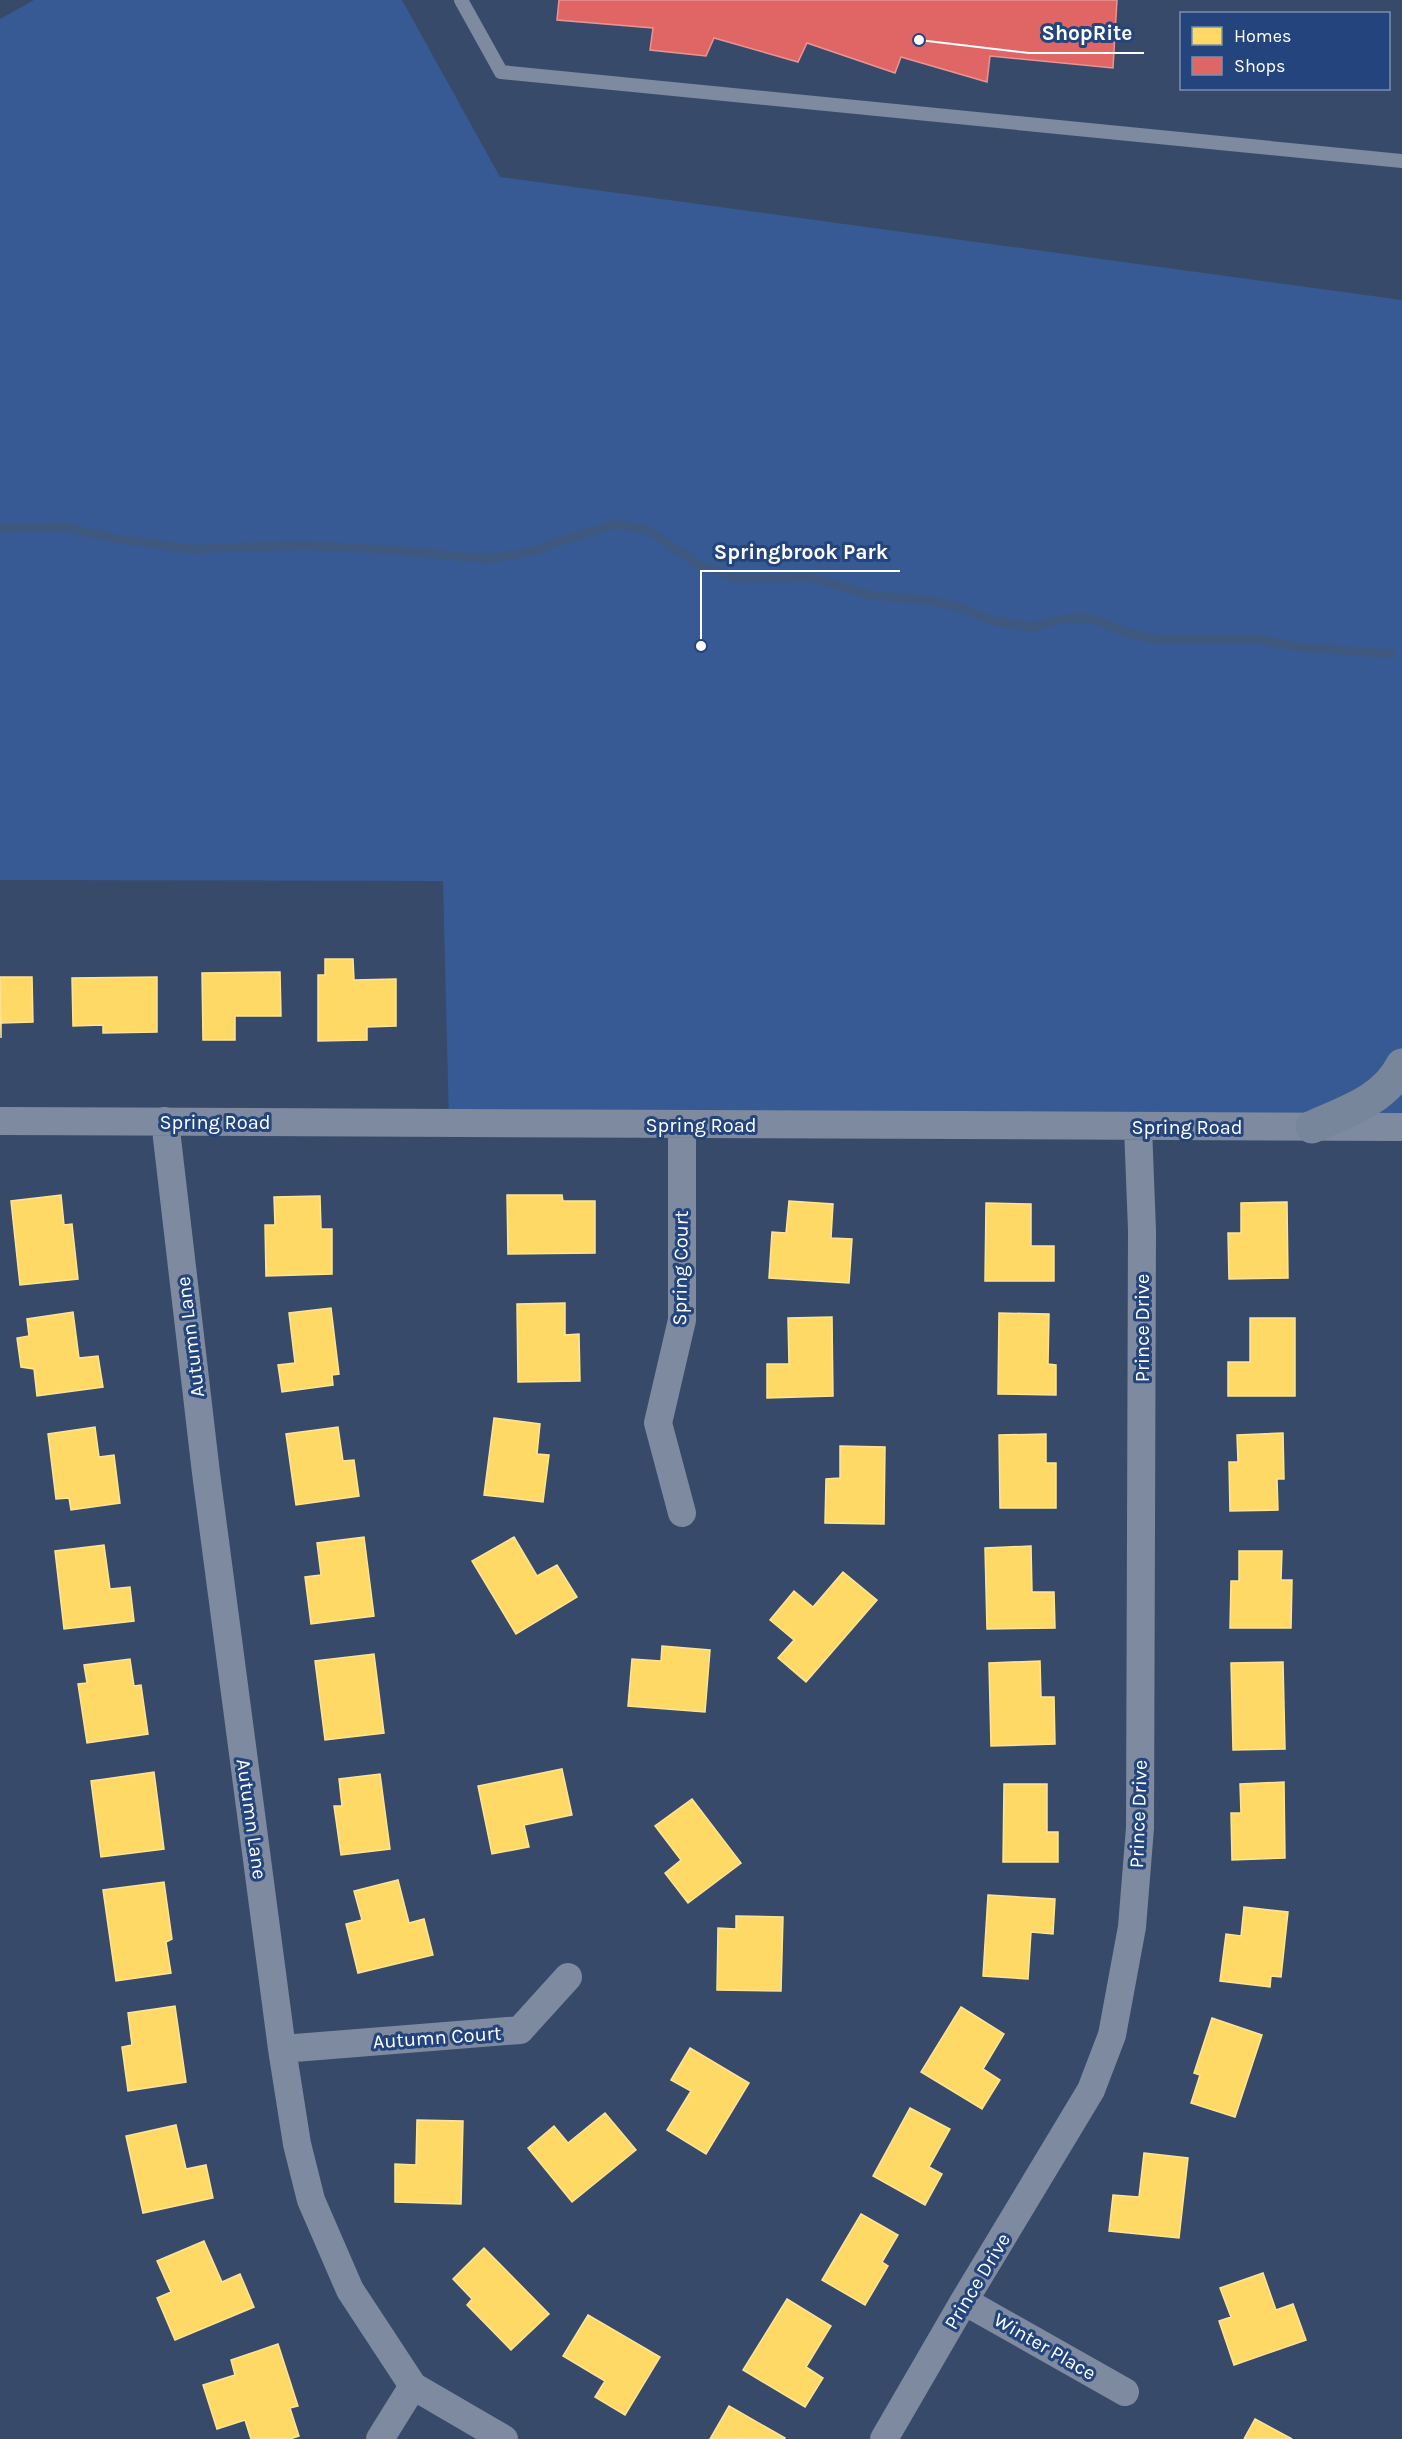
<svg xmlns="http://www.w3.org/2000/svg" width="1402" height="2439" viewBox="0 0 1402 2439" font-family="Karla,sans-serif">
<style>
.green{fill:#375a94}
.homes{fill:#ffd966;stroke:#ffe494;stroke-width:1.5}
.shops{fill:#e06666;stroke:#e99494;stroke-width:1.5}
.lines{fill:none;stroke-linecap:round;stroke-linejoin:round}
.stream{stroke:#3f5880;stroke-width:9}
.lane{stroke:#7d8a9f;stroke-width:14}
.street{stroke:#7d8a9f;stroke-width:28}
.secondary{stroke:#78869b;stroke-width:33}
.labels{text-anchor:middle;stroke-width:6;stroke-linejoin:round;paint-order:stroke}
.street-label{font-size:20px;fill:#fff;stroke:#23447d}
.leader{fill:none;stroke:#fff;stroke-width:2}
.callout-dot{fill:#fff;stroke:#23447d;stroke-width:2}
.callout-label{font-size:21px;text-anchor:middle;font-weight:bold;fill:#fff;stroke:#23447d;stroke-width:6;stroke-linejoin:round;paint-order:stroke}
</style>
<rect width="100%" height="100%" fill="#374a69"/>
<!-- green -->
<path class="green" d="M34 0H402L500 177 1402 300V1127L449 1124 443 881 0 880V19Z"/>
<!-- homes -->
<path class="homes" d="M325 959H353L354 980 396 979V1026L367 1027V1040L318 1041V975H325Z
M280 972 281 1016H235V1040H203L202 973Z
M0 977H32L33 1022 1 1023V1038Z
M157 977V1032L103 1033V1025L73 1026 72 978Z
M61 1195 64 1225 72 1224 78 1279 20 1285 11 1201Z
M507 1195H562L563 1201H595V1253L508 1254Z
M320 1196 321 1229H332V1274L266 1276 265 1225H275L274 1197Z
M789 1201 833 1204 831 1238 852 1239 849 1283 769 1278 772 1232 786 1233Z
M1287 1202 1288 1278 1229 1279 1228 1233H1241V1203Z
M986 1203 1031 1204V1246H1054V1281H985Z
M565 1303V1335L579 1334 580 1381 518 1382 517 1304Z
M331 1308 339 1374 332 1375 333 1385 282 1392 278 1365 295 1363 289 1313Z
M73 1312 79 1358 98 1356 103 1387 37 1396 34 1369 21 1367 17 1338 29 1336 27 1319Z
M999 1313 1049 1314 1048 1364 1056 1365V1395L998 1394Z
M832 1317 833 1396 767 1398V1364H789L788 1318Z
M1250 1318H1295V1396H1228V1362H1250Z
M494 1418 540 1424 537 1454 549 1455 543 1502 484 1495Z
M95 1427 99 1457 114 1455 120 1503 71 1510 69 1498 56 1499 48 1434Z
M338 1427 343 1461 354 1460 359 1496 296 1505 286 1434Z
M1283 1433 1284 1479H1277L1278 1510 1230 1511 1229 1462H1238L1237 1435Z
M1046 1434V1463H1056V1508H1000L999 1435Z
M840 1446 885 1447 884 1524 825 1523 826 1479 840 1478Z
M364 1537 374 1616 311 1624 305 1577 321 1575 317 1543Z
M514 1537 537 1576 557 1565 577 1597 516 1634 472 1561Z
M104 1545 110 1589 130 1587 134 1621 64 1629 55 1551Z
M1031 1546 1032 1592H1054L1055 1628 987 1629 985 1548Z
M1239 1551H1282L1281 1580H1292L1291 1628H1230L1231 1581H1239Z
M843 1572 877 1600 806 1682 778 1658 794 1640 770 1620 794 1591 813 1607Z
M662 1646 710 1650 705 1712 628 1706 632 1659 661 1661Z
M374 1654 384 1733 325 1740 315 1661Z
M130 1659 134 1686 141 1685 148 1734 87 1743 78 1684 87 1683 84 1665Z
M1040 1661 1041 1697H1054L1055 1744 991 1746 989 1663Z
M1283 1662 1285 1749 1233 1750 1231 1663Z
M562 1769 572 1815 524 1825 529 1847 492 1854 478 1786Z
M154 1772 164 1849 101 1857 91 1781Z
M380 1774 390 1849 341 1855 334 1806H342L339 1779Z
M1284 1782 1285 1858 1232 1860 1231 1813H1241L1240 1784Z
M1004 1784H1047V1832H1058V1862H1003Z
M692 1799 741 1863 688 1903 665 1873 681 1860 655 1826Z
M398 1880 409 1923 424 1919 433 1955 358 1973 346 1924 362 1920 354 1891Z
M164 1882 172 1939 166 1942 171 1973 116 1981 103 1890Z
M988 1895 1055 1899 1053 1934 1031 1932 1028 1979 983 1976Z
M1244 1907 1288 1912 1281 1977 1271 1976 1270 1987 1220 1981 1226 1934 1241 1936Z
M736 1916 783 1917 781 1991 717 1990 718 1928 736 1929Z
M175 2006 186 2082 128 2091 122 2047 132 2045 128 2013Z
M961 2007 1004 2034 983 2069 1000 2080 982 2109 921 2072Z
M1212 2018 1262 2035 1235 2117 1191 2103 1200 2075 1194 2073Z
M690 2048 749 2083 706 2154 667 2130 691 2091 671 2080Z
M910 2108 950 2129 929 2167 942 2174 925 2205 873 2176Z
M605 2113 636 2150 572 2202 528 2148 554 2126 568 2143Z
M417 2120 463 2121 461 2204 395 2202V2164L416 2165Z
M176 2125 186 2169 206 2165 213 2198 143 2213 126 2136Z
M1144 2153 1188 2158 1179 2238 1109 2231 1113 2195 1139 2197Z
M861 2214 898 2235 882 2262 888 2266 865 2305 822 2280Z
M204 2241 222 2282 240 2274 254 2307 175 2340 157 2298 171 2292 157 2261Z
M484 2248 549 2314 511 2350 467 2305 472 2299 453 2279Z
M1263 2273 1276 2310 1293 2304 1306 2340 1234 2365 1219 2321 1231 2317 1220 2288Z
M787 2299 831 2326 806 2367 823 2378 805 2407 743 2370Z
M588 2315 660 2357 625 2415 595 2397 605 2381 563 2356Z
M278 2344 298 2406 290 2408 299 2436 290 2439H251L245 2420 217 2429 203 2385 235 2375 231 2360Z
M729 2406 785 2438 784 2439H710Z
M1255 2419 1292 2439H1244Z"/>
<!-- shops -->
<path class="shops" d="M559 0H1117L1113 68 990 56 987 82 901 57 895 73 807 43 798 62 714 38 706 56 650 50 653 28 557 20Z"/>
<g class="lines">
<!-- stream -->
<path class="stream" d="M0 528 65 527 118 539 191 549 302 545 395 550 487 559 539 550 551 544 616 524 648 530 696 563 735 578 810 577 870 595 934 601 961 608 993 621 1032 627 1067 618 1093 619 1128 633 1154 639H1256L1298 647 1391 654"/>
<!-- lane -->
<path class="lane" d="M461 0 501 72 1402 161"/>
<!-- street -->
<path class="street" d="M0 1121 1402 1127
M165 1121 206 1473 282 2049 297 2144 311 2200 350 2290 413 2386 504 2439
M682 1125V1320L658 1423 682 1513
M282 2049 520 2030 568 1977
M964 2301 1125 2392
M380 2439 413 2386
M884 2439 964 2301 1091 2090 1112 2035 1132 1927 1140 1828 1142 1230 1138 1127"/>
<!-- secondary -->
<path class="secondary" d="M1312 1127C1345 1112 1385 1100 1402 1065"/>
</g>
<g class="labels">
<!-- street labels -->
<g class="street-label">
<text x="215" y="1129">Spring Road</text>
<text x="701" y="1132">Spring Road</text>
<text x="1187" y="1134">Spring Road</text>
<text transform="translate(680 1268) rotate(-89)" y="7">Spring Court</text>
<text transform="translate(1142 1328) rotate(-90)" y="7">Prince Drive</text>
<text transform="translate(190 1337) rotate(-97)" y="7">Autumn Lane</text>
<text transform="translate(1138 1814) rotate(-88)" y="7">Prince Drive</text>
<text transform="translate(252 1819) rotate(82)" y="7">Autumn Lane</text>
<text transform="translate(437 2037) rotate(-4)" y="7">Autumn Court</text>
<text transform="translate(977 2281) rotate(-59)" y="7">Prince Drive</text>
<text transform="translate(1045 2346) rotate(30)" y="7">Winter Place</text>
</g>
</g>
<!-- callouts -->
<path class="leader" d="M919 40L1029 53H1144M701 646L701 571H900"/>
<g class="callout-dot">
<circle cx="919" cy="40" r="6"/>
<circle cx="701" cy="646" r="6"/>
</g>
<g class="callout-label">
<text x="1087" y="40">ShopRite</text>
<text x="801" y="559">Springbrook Park</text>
</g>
<!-- legend -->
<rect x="1180" y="12" width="210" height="78" fill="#23447d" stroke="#7b8fb1" stroke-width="1.5"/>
<rect x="1192" y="27" width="30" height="18" fill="#ffd966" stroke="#7b8fb1" stroke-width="1.5"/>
<text x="1234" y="42" font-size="18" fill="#ffffff">Homes</text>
<rect x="1192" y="57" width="30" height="18" fill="#e06666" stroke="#7b8fb1" stroke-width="1.5"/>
<text x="1234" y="72" font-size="18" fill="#ffffff">Shops</text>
</svg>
